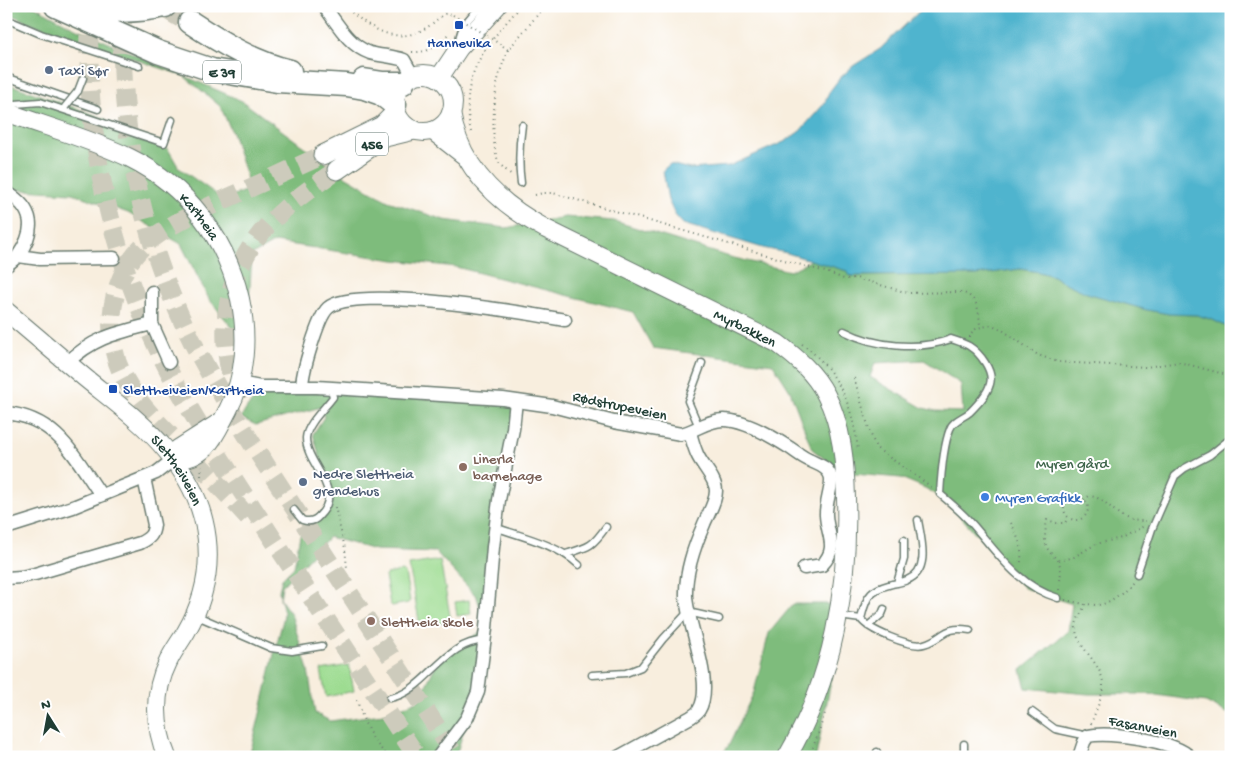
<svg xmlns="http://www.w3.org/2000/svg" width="1237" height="763" viewBox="0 0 1237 763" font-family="'Gochi Hand',sans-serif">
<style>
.green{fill:#9ddc91;stroke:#5e8c62}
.forest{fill:#7ebc7b;stroke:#4e7c58;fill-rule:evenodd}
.water{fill:#4fb4ce;stroke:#377881}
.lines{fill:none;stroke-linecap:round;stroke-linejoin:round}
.primary-tunnel{stroke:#cdcbbc;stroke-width:19;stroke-dasharray:19 9;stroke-linecap:butt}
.highway-tunnel{stroke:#cdcbbc;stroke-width:22;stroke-dasharray:22 11;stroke-linecap:butt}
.lane-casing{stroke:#6b7b70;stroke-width:9}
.street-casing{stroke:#6b7b70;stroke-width:15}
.secondary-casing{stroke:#6b7b70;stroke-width:20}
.primary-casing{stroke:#6b7b70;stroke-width:21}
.highway-casing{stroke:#6b7b70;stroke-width:25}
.path{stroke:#6b7b70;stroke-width:2;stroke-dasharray:1 4;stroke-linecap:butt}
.lane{stroke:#fff;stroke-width:6}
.street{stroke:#fff;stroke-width:12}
.secondary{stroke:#fff;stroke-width:18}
.primary{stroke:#fff;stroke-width:19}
.highway{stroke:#fff;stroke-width:22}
.lane-bridge-casing{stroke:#6b7b70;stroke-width:9;stroke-linecap:butt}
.path-bridge{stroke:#6b7b70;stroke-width:2;stroke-dasharray:1 4;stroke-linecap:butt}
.lane-bridge{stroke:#fff;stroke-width:6}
.transit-dot{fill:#1a4fb4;stroke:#fff;stroke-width:2}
.service-dot{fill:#5c6f8a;stroke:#fff;stroke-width:2}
.education-dot{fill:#8d6e63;stroke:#fff;stroke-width:2}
.shop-dot{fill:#3f7fe0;stroke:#fff;stroke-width:2}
.labels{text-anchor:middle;stroke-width:4;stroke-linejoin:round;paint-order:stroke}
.shield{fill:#fff;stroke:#627771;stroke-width:1}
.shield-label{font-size:14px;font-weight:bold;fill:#1f3d34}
.transit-label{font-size:15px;fill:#164399;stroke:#fff}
.service-label{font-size:15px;fill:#4e5e75;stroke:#fff;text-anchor:start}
.street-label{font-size:15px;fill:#1f3d34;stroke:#fff}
.education-label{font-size:15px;fill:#785e54;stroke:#fff;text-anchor:start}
.park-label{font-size:15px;fill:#3e654b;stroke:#fff}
.shop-label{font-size:15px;fill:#366cbe;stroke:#fff;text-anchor:start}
</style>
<rect width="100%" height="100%" fill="#fff"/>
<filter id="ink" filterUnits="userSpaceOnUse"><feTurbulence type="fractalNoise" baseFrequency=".02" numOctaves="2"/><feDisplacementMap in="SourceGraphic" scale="10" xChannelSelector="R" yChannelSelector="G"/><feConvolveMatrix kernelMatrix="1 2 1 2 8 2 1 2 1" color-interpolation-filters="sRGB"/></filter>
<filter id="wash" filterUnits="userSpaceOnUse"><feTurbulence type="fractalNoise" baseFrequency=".0096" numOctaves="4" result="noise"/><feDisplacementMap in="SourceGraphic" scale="20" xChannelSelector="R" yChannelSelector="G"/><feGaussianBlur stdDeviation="1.12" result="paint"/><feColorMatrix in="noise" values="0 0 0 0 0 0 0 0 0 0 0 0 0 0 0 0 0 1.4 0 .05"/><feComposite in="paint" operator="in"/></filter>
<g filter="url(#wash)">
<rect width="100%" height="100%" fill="#f8eede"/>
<!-- green -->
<path class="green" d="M440 560 451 621 420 626 409 565Z
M402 571 405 573 410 601 408 603 392 606 390 604 385 576 387 574Z
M469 600 471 614 457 616 455 602Z
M349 665 354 691 326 697 321 670Z"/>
<!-- forest -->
<path class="forest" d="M6 6H34L77 29 242 101 338 172 388 201 444 220 506 228 565 217 614 221 730 257 790 271 812 260 847 271 850 276 976 275 1020 269 1039 272 1053 276 1061 281 1087 293 1147 310 1169 314 1197 315 1213 320 1231 329V715L1206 702 1149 694H1088L1026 688 1021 670 1068 631 1072 604 1024 588 947 501 925 488 901 478 842 473 812 449 790 391 773 364 653 348 633 312 456 267 394 260 275 242 252 255 248 317 239 336 209 299 181 244 128 213 72 193 6 189V83L106 119 110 131 168 149 179 168 223 199 250 189 232 132 220 106 184 76 27 22 6 12ZM924 360 961 384 963 412 936 411 923 408 870 377 875 363Z
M316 392 374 394 433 399H495L516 410 491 572 486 632 476 690 458 749 453 757H249C262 711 270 665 283 620L284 613 279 591 282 579 294 567 300 535 333 503 313 434 324 417 321 407 256 425 241 418C245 411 248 404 256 399 268 391 301 393 316 392ZM329 537 375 550 436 552 477 597 486 629 440 656 419 700 390 713 330 721 315 713 308 670 291 614 280 599 282 586Z
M793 604H830L840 637 816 756 817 757H720L729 745 754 692 769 633Z"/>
<!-- water -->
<path class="water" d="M925 6H1231V329L1213 320 1197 315 1169 314 1147 310 1087 293 1061 281 1053 276 1039 272 1020 269 976 275 850 276 847 271 787 253 763 248 683 224 675 215 668 200 663 170 670 164 690 169 729 166 786 141 800 131 824 104 830 91 839 79 853 66 880 49Z"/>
</g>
<g filter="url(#ink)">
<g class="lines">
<!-- primary-tunnel -->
<path class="primary-tunnel" d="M123 6C118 125 139 234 192 341 224 403 264 462 302 520 353 599 405 678 456 757
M90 7C83 126 107 242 158 349 189 414 230 473 269 533 318 608 368 682 417 757
M239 400C214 338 224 268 273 220 292 201 315 185 337 170
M248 517C227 494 205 471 183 448 167 432 150 416 137 398 128 385 118 369 115 354 105 312 117 264 153 238 176 221 204 209 230 197 261 183 292 169 323 155"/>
<!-- highway-tunnel -->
<path class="highway-tunnel" d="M163 6 190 22"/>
<!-- lane casing -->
<g class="lane-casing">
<path id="lane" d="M6 19 41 34 139 66
M459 42C459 28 473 10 487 6
M6 50V69
M6 77 98 109
M78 91 83 78
M10 112 15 104 40 102 164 143 172 120
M521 183C518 162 519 145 522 125
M844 331C875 347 918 351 951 339 957 341 964 343 969 346 980 353 994 371 990 384 987 395 977 405 970 412 963 418 953 420 950 429 944 444 941 477 940 494 952 504 964 514 974 526 998 554 1020 587 1058 598
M699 427 688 401 702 363
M294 510 302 520C308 522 314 522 319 516 346 489 306 466 306 438 307 424 325 408 333 397L331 388
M497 528C524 537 558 545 579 565
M566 554C589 547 592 547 606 527
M1137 574 1152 529 1175 476 1185 468 1210 455 1231 438
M897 583 904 559V540
M195 615 271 648 292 651 322 646
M839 616 861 619C863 611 865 600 871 594 876 588 885 586 892 584 897 583 903 582 907 580 931 571 921 539 918 520
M861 619C868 630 911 648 924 644 945 638 943 625 970 630
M868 626 882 614 884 609
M592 675 626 673 641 667 663 639 688 612 719 619
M390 698C426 692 446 639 485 641
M1032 712 1055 729 1088 736
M964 744V757
M876 757 877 752"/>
</g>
<!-- street casing -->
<g class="street-casing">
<path id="street" d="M324 6C337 23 349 46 370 53 381 56 393 56 404 60L413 76
M6 192C35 209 36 230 18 256
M6 266 18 256 40 259 114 258
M152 292V324
M67 363C94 337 117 333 152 324L169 362
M239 383 260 387H317L503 399 552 406 614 422 681 434C695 431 708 420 723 420 744 420 773 437 790 448 796 452 802 457 809 460 816 464 827 466 830 475 834 483 825 503 826 515 827 536 839 547 822 565L804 568
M302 387C302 372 318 317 328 308 354 284 526 313 565 320
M6 413C58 418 75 458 101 495
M6 528 73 507 144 478 156 473 174 459
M6 578 21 577 35 574 140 543C150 538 153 535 154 525L144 478
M438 757 467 718 478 692 486 628 493 547 499 500 513 429 516 401
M618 757 691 717C694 715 698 712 699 710 715 684 688 627 686 597 685 572 694 547 704 524 708 514 716 502 716 491 716 478 702 466 697 454 694 447 692 440 690 432
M1079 757 1084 742 1088 736C1109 731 1175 741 1190 757"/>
</g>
<!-- secondary casing -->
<g class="secondary-casing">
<g id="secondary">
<circle cx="424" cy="103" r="29"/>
<path d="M439 78 459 48 497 6"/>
<path id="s1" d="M6 112C47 127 91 139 130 158 187 186 226 238 240 299 248 336 246 376 228 410 215 434 207 460 174 459L178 449 222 421"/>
<path id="s2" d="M451 113C460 168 499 204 546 229L777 343C796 357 815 373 826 395 842 426 845 462 846 498 849 587 833 679 787 757"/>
<path d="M433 131 465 156"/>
<path id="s3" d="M6 311C32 333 58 355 84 377 112 400 143 422 166 450 212 504 222 570 186 632 180 642 173 651 168 662 153 692 154 726 167 757"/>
</g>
</g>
<!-- primary casing -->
<g class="primary-casing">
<path id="primary" d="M323 155 382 126 396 112
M337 170 385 137 414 130"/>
</g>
<!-- highway casing -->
<g class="highway-casing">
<path id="highway" d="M56 6 158 52 212 70 277 81 347 85 364 88 381 94 395 105
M83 6C112 13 137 12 165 6
M190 22C222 43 253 62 290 71
M364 80 383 83H403"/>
</g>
<!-- path -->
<path class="path" d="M344 6C370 28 396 48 429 26 435 22 439 17 445 14L453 15
M444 6 445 14
M503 46 508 50 545 6
M508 50C505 59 501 67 499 76 494 94 489 148 500 164 503 168 508 172 512 175
M412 52C429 53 438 46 448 34
M471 132C458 75 486 45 521 6
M535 195 543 193H553L829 273 844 279 856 278 908 293 961 292C978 297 979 310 980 326
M970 337V334L977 328 992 325 1001 329 1038 355 1058 362 1146 367 1179 362 1231 376
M802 344C838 370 854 408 858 451
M854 378 870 432 876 448 933 488
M201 476 202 466
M1064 508a12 12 0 1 1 24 0a12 12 0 1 1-24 0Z
M1084 500 1089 496C1105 497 1113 513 1126 518 1132 521 1139 521 1146 521
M335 507 345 548 347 568
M1011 523C1018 536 1024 552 1020 566
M1059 561 1074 557 1096 544 1121 538 1144 526
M1059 590 1061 572 1059 561C1042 547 1044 541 1047 520L1057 523H1065L1068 518
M1065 600 1084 604
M357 700C363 721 372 744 390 757
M1091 724C1095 712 1102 699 1103 686 1104 663 1074 647 1076 626 1077 617 1083 612 1085 604 1089 604 1093 605 1097 605 1109 605 1127 589 1133 581
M809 757 817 737 826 710"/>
<!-- lane -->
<use href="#lane" class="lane"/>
<!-- street -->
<use href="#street" class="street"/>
<!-- secondary -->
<use href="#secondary" class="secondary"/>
<!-- primary -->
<use href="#primary" class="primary"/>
<!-- highway -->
<use href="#highway" class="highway"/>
<!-- lane-bridge casing -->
<g class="lane-bridge-casing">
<path id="lane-bridge" d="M65 107 78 91"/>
</g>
<!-- path-bridge -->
<path class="path-bridge" d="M453 15 503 46"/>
<!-- lane-bridge -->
<use href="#lane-bridge" class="lane-bridge"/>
</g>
</g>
<!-- markers -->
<g class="transit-dot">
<rect x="454" y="20" width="10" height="10" rx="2.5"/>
<rect x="108" y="384" width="10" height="10" rx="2.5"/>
</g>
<g class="service-dot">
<circle cx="49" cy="70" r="5"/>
<circle cx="303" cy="482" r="5"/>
</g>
<g class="education-dot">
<circle cx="463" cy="467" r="5"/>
<circle cx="371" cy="621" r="5"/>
</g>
<circle class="shop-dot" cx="985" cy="497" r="5"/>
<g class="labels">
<!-- shield labels -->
<g class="shield">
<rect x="203" y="60.5" width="38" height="23" rx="4"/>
<rect x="356" y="132.5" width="32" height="23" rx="4"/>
</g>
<g class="shield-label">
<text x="222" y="77">E 39</text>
<text x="372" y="149">456</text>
</g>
<!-- transit labels -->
<g class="transit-label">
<text x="459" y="47">Hannevika</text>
<text x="123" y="394" text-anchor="start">Slettheiveien/Kartheia</text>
</g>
<!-- service labels -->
<g class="service-label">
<text x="59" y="75">Taxi Sør</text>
<text x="313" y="478">Nedre Slettheia<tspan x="313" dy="17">grendehus</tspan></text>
</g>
<!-- street labels -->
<g class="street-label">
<text dy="5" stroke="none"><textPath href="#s1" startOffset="224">Kartheia</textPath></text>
<text dy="5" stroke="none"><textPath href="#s2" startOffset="378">Myrbakken</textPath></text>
<text transform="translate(620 405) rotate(12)" y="5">Rødstrupeveien</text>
<text dy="5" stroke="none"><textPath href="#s3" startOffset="235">Slettheiveien</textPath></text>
<text transform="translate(1143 726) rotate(11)" y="5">Fasanveien</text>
</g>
<!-- education labels -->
<g class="education-label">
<text x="473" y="463">Linerla<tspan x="473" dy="17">barnehage</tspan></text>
<text x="381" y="626">Slettheia skole</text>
</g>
<!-- park labels -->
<g class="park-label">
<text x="1072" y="468">Myren gård</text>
</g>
<!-- shop labels -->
<g class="shop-label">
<text x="995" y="502">Myren Grafikk</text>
</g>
</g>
<!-- margin -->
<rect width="1237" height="763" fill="none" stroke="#fff" stroke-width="25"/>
<!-- north arrow -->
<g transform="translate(48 716) rotate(349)" stroke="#ffffff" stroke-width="4" paint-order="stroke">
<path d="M0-4L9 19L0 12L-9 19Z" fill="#1f3d34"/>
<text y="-8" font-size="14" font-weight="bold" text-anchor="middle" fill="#1f3d34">N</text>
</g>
</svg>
